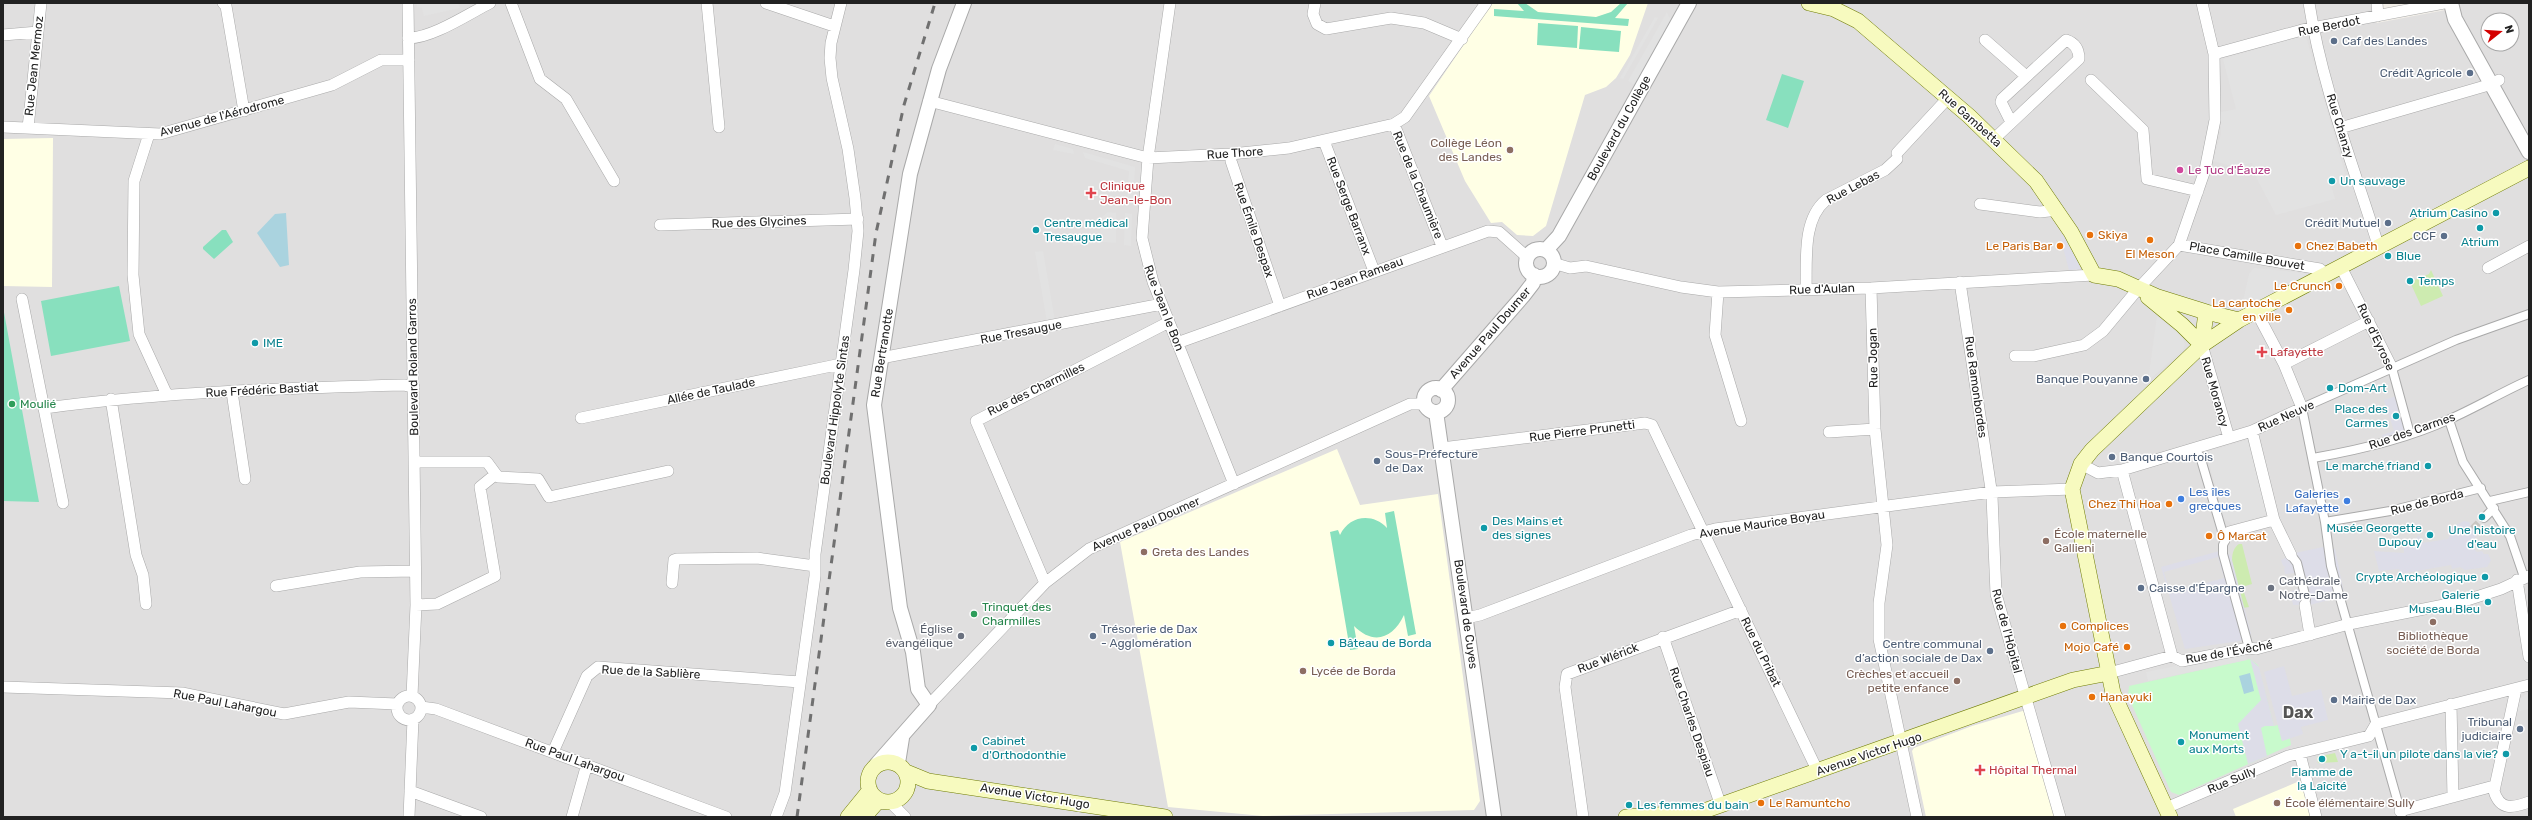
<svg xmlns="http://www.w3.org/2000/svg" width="2532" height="820" viewBox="0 0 2532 820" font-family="Rubik,sans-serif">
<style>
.residential{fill:#e0dfdf;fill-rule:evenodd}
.education{fill:#ffffe5}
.grass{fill:#cdebb0}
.park{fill:#c8facc}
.pitch{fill:#88e0be}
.parking{fill:#e2e2e2}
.plaza{fill:#dddde8;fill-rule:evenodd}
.water{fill:#aad3df}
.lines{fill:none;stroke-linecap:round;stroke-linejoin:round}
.pedestrian-tunnel{stroke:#c8c6c1;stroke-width:8;stroke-dasharray:8 4;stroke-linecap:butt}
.pedestrian-casing{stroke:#a9a9a9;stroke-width:10}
.minor-casing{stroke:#a9a9a9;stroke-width:12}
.tertiary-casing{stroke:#a9a9a9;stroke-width:16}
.secondary-casing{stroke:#707d05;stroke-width:16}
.pedestrian{stroke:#fff;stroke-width:8}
.minor{stroke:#fff;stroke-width:11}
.tertiary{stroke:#fff;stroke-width:14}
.secondary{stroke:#f7fabf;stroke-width:15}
.rail{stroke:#707070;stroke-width:3;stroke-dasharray:8 8;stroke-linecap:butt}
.service-dot{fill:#5c6f8a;stroke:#fff;stroke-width:1.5}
.education-dot{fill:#8d6e63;stroke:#fff;stroke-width:1.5}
.hotel-dot{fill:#d1479c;stroke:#fff;stroke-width:1.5}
.culture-dot{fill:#0f9aa8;stroke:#fff;stroke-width:1.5}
.health-dot{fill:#e0444e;stroke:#fff;stroke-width:1.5}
.food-dot{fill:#e8710a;stroke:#fff;stroke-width:1.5}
.leisure-dot{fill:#2e9e5b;stroke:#fff;stroke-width:1.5}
.shop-dot{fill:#3f7fe0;stroke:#fff;stroke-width:1.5}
.worship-dot{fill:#6b7280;stroke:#fff;stroke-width:1.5}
.labels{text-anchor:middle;stroke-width:3;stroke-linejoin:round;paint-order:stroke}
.street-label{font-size:12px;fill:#222;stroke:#fff}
.service-label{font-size:12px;fill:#4e5e75;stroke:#fff;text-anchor:start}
.education-label{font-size:12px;fill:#785e54;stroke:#fff;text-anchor:start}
.hotel-label{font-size:12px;fill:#b23c85;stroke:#fff;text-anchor:start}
.culture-label{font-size:12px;fill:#0d838f;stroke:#fff;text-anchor:start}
.health-label{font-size:12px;fill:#be3a42;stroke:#fff;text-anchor:start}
.food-label{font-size:12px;fill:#c56008;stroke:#fff;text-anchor:start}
.leisure-label{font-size:12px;fill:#27864d;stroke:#fff;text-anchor:start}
.shop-label{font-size:12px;fill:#366cbe;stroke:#fff;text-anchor:start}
.worship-label{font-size:12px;fill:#5b616d;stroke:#fff;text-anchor:start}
.district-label{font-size:16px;font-weight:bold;fill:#555;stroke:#fff}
</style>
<rect width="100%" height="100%" fill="#f2efe9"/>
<!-- residential -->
<path class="residential" d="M3 3H2373L2377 23 2446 10 2464 3H2529V817H3ZM2488 20H2512V44H2488Z"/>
<!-- education -->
<path class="education" d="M1492 3H1648L1630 55 1616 78 1606 87 1585 95 1546 226 1533 236 1517 235 1502 222 1491 223 1465 181 1429 96Z
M53 138 52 287 3 286V139Z
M1337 449 1360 505 1438 494 1480 801 1474 810 1263 816 1168 807 1120 542Z
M2026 710 2056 817H1926L1912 751 1914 748 1972 726Z
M2302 780 2311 817H2236L2233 809Z"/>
<!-- grass -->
<path class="grass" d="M2431 270 2443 296 2421 306 2410 282 2429 274Z
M2239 544H2242L2252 584 2242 587 2249 607 2243 608C2239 593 2223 554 2239 544Z
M2335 753 2338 762 2318 763 2317 757Z"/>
<!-- park -->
<path class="park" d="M2250 659 2258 665 2274 726 2278 725 2282 741 2290 738 2291 745 2179 795 2171 792 2128 696 2129 686Z"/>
<!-- pitch -->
<path class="pitch" d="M1517 3H1525L1538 12 1596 17 1611 12 1621 3H1628L1615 18 1629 19 1628 26 1494 16V9L1524 11Z
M1538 23 1578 26 1577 48 1537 45Z
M1581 27 1621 31 1619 52 1579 49Z
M1782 74 1804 81 1788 128 1766 120Z
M222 230H226L233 242 214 259 203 249V247Z
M119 286 130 341 51 356 41 301Z
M3 307 39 502 3 501Z
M1394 511 1416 634 1408 636 1404 615C1393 638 1374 646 1354 626L1358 649 1350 650 1330 532 1338 530 1340 535C1349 516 1372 512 1387 528L1385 513Z"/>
<!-- parking -->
<path class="parking" d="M417 3H458L460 8 424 16 422 8 417 7Z
M1667 12 1669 17 1675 20 1638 87 1628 81Z
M1655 17 1658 18 1623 79 1620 78Z
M2302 36 2307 40 2346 177 2330 182 2335 199 2276 215 2257 179 2252 163 2233 166 2213 161 2221 134V112L2236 109 2223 59Z
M1055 144 1073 149 1074 154 1053 150Z
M1083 152 1135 167 1133 201 1127 200 1129 171 1085 158Z
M1108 212 1116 213V243L1101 242 1073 246 1072 239 1100 233 1102 217Z
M1125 213 1132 214 1131 246 1124 245Z
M1043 251 1055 321 1047 322 1035 252Z
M2254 268 2305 273 2309 278 2245 310 2243 301 2249 274Z
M2157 316 2182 337 2185 345 2183 350 2148 381Z
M2247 440 2252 443 2271 514 2234 524 2224 519 2206 452Z
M2245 652 2247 660 2148 681 2146 672Z
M2529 692V709L2515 712 2518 700Z"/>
<!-- plaza -->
<path class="plaza" d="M2068 234 2085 268 2082 269 2069 270 2061 240V235Z
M2396 396 2407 431 2383 438 2382 435 2394 431 2384 400Z
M2464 521 2469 522 2477 535 2471 544 2473 548 2477 552 2482 551 2484 554H2488L2491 560 2487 567 2465 570 2460 567 2452 569 2451 565 2400 574 2399 569 2379 571 2374 551 2404 553 2403 540 2415 539 2419 535 2422 543 2448 539 2450 535 2448 529Z
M2323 547 2335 549 2344 593 2336 598 2310 605H2293L2292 600 2294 598H2291L2290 592 2300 588 2295 573 2285 574 2284 568 2286 567 2283 566 2281 560 2295 553Z
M2223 550 2231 556 2251 634 2246 640 2185 649 2161 567ZM2218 557 2224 578 2170 593 2164 572Z
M2250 659 2259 667 2274 726H2265L2261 728 2267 756 2248 764 2238 724 2261 700Z
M2284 666 2292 696 2321 689 2328 720 2301 727 2303 734 2282 741 2264 672Z"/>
<!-- water -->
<path class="water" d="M286 213 289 265 280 267 257 233 275 214Z
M2250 673 2254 691 2244 694 2239 676Z"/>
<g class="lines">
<!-- pedestrian-tunnel -->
<path class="pedestrian-tunnel" d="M2473 529 2484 518"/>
<!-- pedestrian casing -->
<g class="pedestrian-casing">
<path id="pedestrian" d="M2392 368 2410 434
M2449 420 2463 462 2510 536 2524 577
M2198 454 2200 456 2225 541
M2313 458C2359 450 2407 439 2450 419 2477 407 2502 392 2529 380
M2490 501 2529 492
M2484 518 2494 508
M2325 522 2390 511 2481 488
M2229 532 2223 545V554L2249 648
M2291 555 2297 563 2306 599 2305 605
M2402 817 2331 566 2325 522 2302 408 2456 340 2529 314"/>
</g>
<!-- minor casing -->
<g class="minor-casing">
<path id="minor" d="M223 3 226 6 244 111
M408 3 416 605 412 696
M511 3 540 79 566 99 614 181
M707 3 719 127
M766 3 834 26
M1170 3 1148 158 1142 238 1153 282 1234 484
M1315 3 1313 14 1317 24 1326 29 1391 18 1424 23 1462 39
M2309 3C2322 87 2354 167 2379 248
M2377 3 2378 16
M3 35 38 32
M408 38C431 39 470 13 490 3
M1985 40 2026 76
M2214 54 2302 30 2444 3
M2091 80 2143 130 2147 179 2198 191
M929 101 1148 158 1231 154 1289 148 1394 124 1405 117 1486 3
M1394 124 1442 246
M3 127 160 134 332 85 381 60H409
M28 128 41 3
M2340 128 2492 84 2499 80
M149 134 134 181 133 275 139 334 167 395
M1994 139 2079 59C2079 50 2075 43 2066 40L2002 99 2001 102 2011 122
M1324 141 1374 271
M1897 153 1948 98
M1231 154V161L1280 306
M1980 204 2040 212 2058 210
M660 225 858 219
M2179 245 2320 269 2325 275
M1553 263 1570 268 1586 266 1681 287 1718 292 1871 288 2094 275
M2341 267 2392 368
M2488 268 2529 246
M1960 282 1992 496 1996 594 2060 817
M1871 288 1875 429 1887 545 1879 603V639L1917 817
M1806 290C1807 260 1802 220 1826 200L1885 170 1897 159
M1718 292 1715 335 1741 421
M22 299 63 503
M1177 343 1488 231 1499 232 1527 257
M2202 345 2229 438
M2015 356H2034L2084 345 2103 331 2138 289 2179 245 2205 170 2215 120 2214 54 2202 3
M881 358 1162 304
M2284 364 2369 321
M232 392 245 479
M111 399 136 555 143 575 146 604
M45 408C164 392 284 388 404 385L414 387
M581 418 841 364
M2252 431 2274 520 2291 555
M1829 432 1875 429
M1442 448 1645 423 1652 425 1818 772
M415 462H487L498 477 538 479 549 497 668 471
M2081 464 2098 473 2122 470 2252 431 2302 408 2284 364 2256 311
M2122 470 2172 656
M2229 532 2274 520
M2517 580 2529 657
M672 583 674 560 677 559 757 558 815 566
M1045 583 976 421 1169 322
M276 586 360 572 415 571
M416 605 437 604 495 576 480 487 496 474
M2305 605 2310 635
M1466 618 1480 615 1691 535 1715 529 1992 492 2072 489
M1663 637 1721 806
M2109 673 2172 656 2182 661 2249 648 2256 649 2349 624 2464 601 2501 589 2529 576
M3 687 182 693 284 714 349 702 397 704
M2516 689 2494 791C2500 811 2513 808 2529 802
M397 708a12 12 0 1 1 24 0a12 12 0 1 1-24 0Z
M2451 704 2453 797
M929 705 1045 583 1089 549 1410 404H1425
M421 707 436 709 726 817
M553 752 587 676 598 667 800 682
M2300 754 2316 817
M410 791 481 817
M890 802 905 817
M2166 808 2288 756 2369 736 2376 724 2529 685
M2400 811 2494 786
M409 817 413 719
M572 817 587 764
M776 817 785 793 815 576V554L854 270 858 231 855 198 848 149 832 78 830 58 831 43 841 3
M1583 817 1565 687 1567 674 1741 610"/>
</g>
<!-- tertiary casing -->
<g class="tertiary-casing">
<path id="tertiary" d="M2451 3 2455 19 2529 152
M1526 263a14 14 0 1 1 28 0a14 14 0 1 1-28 0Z
M1546 250 1559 236 1689 3
M1424 400a12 12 0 1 1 24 0a12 12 0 1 1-24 0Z
M1441 390 1523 296 1533 283 1534 275
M1436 412 1494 817
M898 763 902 738
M876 765 929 705 918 689 913 652 900 608 874 405 910 174 939 69 964 3"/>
</g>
<!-- secondary casing -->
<g class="secondary-casing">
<path id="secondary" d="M1809 3 1834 9 1858 21 1969 116 2036 181 2071 232 2094 275 2118 279 2158 297 2206 312 2202 345
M2148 297 2182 325 2202 345
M2206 312 2239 320
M868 782a20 20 0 1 1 40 0a20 20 0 1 1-40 0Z
M906 772 928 781 1165 817
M848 817 870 790
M864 817 879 800
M1626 817 1701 812 2073 680 2109 673
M2170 817 2113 693 2072 489 2081 464 2092 450 2202 345 2239 320 2529 168"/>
</g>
<!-- pedestrian -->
<use href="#pedestrian" class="pedestrian"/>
<!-- minor -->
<use href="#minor" class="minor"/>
<!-- tertiary -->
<use href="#tertiary" class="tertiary"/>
<!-- secondary -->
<use href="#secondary" class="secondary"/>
<!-- rail -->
<path class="rail" d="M797 817 876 233 904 105 935 3"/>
</g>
<!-- markers -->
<g class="service-dot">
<circle cx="2334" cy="41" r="4"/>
<circle cx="2470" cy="73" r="4"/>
<circle cx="2388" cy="223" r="4"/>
<circle cx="2444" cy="236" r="4"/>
<circle cx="2146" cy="379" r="4"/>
<circle cx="2112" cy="457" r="4"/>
<circle cx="1377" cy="461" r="4"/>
<circle cx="2141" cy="588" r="4"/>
<circle cx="1093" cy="636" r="4"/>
<circle cx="1990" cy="651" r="4"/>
<circle cx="2334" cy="700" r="4"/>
<circle cx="2520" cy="729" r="4"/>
</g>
<g class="education-dot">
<circle cx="1510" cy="150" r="4"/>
<circle cx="2046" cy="541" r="4"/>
<circle cx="1144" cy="552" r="4"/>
<circle cx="2433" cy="622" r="4"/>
<circle cx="1303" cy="671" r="4"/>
<circle cx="1957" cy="681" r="4"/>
<circle cx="2277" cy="803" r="4"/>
</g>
<circle class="hotel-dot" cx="2180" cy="170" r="4"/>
<g class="culture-dot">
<circle cx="2332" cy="181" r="4"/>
<circle cx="2496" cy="213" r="4"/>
<circle cx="2480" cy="228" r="4"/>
<circle cx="1036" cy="230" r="4"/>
<circle cx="2388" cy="256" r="4"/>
<circle cx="2410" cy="281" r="4"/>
<circle cx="255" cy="343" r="4"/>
<circle cx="2330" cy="388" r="4"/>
<circle cx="2396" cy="416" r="4"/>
<circle cx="2428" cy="466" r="4"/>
<circle cx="2482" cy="517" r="4"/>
<circle cx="1484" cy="528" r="4"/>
<circle cx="2430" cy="535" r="4"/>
<circle cx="2485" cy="577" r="4"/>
<circle cx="2488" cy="602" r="4"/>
<circle cx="1331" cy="643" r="4"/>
<circle cx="2181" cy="742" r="4"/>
<circle cx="974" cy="748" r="4"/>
<circle cx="2506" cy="754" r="4"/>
<circle cx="2322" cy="759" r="4"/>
<circle cx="1629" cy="805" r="4"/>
</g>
<g class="health-dot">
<path d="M1089 187h4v4h4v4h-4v4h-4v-4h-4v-4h4z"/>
<path d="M2260 346h4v4h4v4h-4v4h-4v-4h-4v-4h4z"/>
<path d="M1978 764h4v4h4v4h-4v4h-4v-4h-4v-4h4z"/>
</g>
<g class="food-dot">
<circle cx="2090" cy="235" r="4"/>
<circle cx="2150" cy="240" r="4"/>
<circle cx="2060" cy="246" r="4"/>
<circle cx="2298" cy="246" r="4"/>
<circle cx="2339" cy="286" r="4"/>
<circle cx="2289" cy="310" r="4"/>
<circle cx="2169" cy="504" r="4"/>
<circle cx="2209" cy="536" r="4"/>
<circle cx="2063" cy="626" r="4"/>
<circle cx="2127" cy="647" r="4"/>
<circle cx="2092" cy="697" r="4"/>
<circle cx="1761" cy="803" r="4"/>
</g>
<g class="leisure-dot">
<circle cx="12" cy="404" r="4"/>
<circle cx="974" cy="614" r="4"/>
</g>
<g class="shop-dot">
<circle cx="2181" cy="499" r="4"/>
<circle cx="2347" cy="501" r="4"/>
</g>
<g class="worship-dot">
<circle cx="2271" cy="588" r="4"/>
<circle cx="961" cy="636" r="4"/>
</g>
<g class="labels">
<!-- street labels -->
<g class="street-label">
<text transform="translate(2329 26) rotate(-11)" y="4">Rue Berdot</text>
<text transform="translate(34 66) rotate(-84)" y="4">Rue Jean Mermoz</text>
<text transform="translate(222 116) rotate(-15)" y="4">Avenue de l'Aérodrome</text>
<text transform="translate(1970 118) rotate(42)" y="4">Rue Gambetta</text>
<text transform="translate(2340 126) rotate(73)" y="4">Rue Chanzy</text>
<text transform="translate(1619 128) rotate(-61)" y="4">Boulevard du Collège</text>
<text transform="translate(1235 153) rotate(-4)" y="4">Rue Thore</text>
<text transform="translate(1418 185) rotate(68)" y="4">Rue de la Chaumière</text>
<text transform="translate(1853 187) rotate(-28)" y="4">Rue Lebas</text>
<text transform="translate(1349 206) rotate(69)" y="4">Rue Serge Barranx</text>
<text transform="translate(759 222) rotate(-2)" y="4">Rue des Glycines</text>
<text transform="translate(1254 230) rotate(71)" y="4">Rue Émile Despax</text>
<text transform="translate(2247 256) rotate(10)" y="4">Place Camille Bouvet</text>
<text transform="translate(1355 278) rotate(-20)" y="4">Rue Jean Rameau</text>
<text transform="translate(1822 289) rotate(-2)" y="4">Rue d'Aulan</text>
<text transform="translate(1164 308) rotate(69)" y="4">Rue Jean le Bon</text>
<text transform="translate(1021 332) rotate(-11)" y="4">Rue Tresaugue</text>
<text transform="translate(1490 333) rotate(-49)" y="4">Avenue Paul Doumer</text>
<text transform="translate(2376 337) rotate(65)" y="4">Rue d'Eyrose</text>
<text transform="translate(882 353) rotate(-81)" y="4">Rue Bertranotte</text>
<text transform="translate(1873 358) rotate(-91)" y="4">Rue Jogan</text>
<text transform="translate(413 367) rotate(-91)" y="4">Boulevard Roland Garros</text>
<text transform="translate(1976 387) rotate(82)" y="4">Rue Ramonbordes</text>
<text transform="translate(1036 389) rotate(-26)" y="4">Rue des Charmilles</text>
<text transform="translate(262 390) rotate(-3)" y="4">Rue Frédéric Bastiat</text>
<text transform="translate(711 391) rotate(-12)" y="4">Allée de Taulade</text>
<text transform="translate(2215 392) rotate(74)" y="4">Rue Morancy</text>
<text transform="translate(835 410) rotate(-82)" y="4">Boulevard Hippolyte Sintas</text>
<text transform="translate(2286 416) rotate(-24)" y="4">Rue Neuve</text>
<text transform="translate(1582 431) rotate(-7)" y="4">Rue Pierre Prunetti</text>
<text transform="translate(2412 431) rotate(-19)" y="4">Rue des Carmes</text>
<text transform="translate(2427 502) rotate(-14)" y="4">Rue de Borda</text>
<text transform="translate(1146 524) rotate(-24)" y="4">Avenue Paul Doumer</text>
<text transform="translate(1762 524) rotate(-9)" y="4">Avenue Maurice Boyau</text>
<text transform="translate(1466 614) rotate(82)" y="4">Boulevard de Cuyes</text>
<text transform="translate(2007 631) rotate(75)" y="4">Rue de l'Hôpital</text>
<text transform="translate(1761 652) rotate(64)" y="4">Rue du Pribat</text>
<text transform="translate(2229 652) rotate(-10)" y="4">Rue de l'Évêché</text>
<text transform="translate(1608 658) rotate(-21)" y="4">Rue Wlérick</text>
<text transform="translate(651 672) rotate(3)" y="4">Rue de la Sablière</text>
<text transform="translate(225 703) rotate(11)" y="4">Rue Paul Lahargou</text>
<text transform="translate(1692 722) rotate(71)" y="4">Rue Charles Despiau</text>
<text transform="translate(1869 754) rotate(-19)" y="4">Avenue Victor Hugo</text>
<text transform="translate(575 760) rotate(20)" y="4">Rue Paul Lahargou</text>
<text transform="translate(2232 780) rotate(-23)" y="4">Rue Sully</text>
<text transform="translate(1035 796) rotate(9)" y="4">Avenue Victor Hugo</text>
</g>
<!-- service labels -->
<g class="service-label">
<text x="2342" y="45">Caf des Landes</text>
<text x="2462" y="77" text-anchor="end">Crédit Agricole</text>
<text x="2380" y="227" text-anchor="end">Crédit Mutuel</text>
<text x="2436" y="240" text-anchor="end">CCF</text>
<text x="2138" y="383" text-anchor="end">Banque Pouyanne</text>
<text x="1385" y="458">Sous-Préfecture<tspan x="1385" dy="14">de Dax</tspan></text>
<text x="2120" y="461">Banque Courtois</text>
<text x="2149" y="592">Caisse d'Épargne</text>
<text x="1101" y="633">Trésorerie de Dax<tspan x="1101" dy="14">- Agglomération</tspan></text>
<text x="1982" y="648" text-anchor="end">Centre communal<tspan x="1982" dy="14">d’action sociale de Dax</tspan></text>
<text x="2342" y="704">Mairie de Dax</text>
<text x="2512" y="726" text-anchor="end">Tribunal<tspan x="2512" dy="14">judiciaire</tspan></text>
</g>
<!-- education labels -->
<g class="education-label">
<text x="1502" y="147" text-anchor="end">Collège Léon<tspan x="1502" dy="14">des Landes</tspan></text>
<text x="2054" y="538">École maternelle<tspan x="2054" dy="14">Gallieni</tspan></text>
<text x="1152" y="556">Greta des Landes</text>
<text x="2433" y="640" text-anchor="middle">Bibliothèque<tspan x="2433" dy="14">société de Borda</tspan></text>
<text x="1311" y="675">Lycée de Borda</text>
<text x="1949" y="678" text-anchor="end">Crèches et accueil<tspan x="1949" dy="14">petite enfance</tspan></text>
<text x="2285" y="807">École élémentaire Sully</text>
</g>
<!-- hotel labels -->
<g class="hotel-label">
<text x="2188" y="174">Le Tuc d'Éauze</text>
</g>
<!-- culture labels -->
<g class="culture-label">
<text x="2340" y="185">Un sauvage</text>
<text x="2488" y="217" text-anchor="end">Atrium Casino</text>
<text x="1044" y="227">Centre médical<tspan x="1044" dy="14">Tresaugue</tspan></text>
<text x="2480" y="246" text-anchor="middle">Atrium</text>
<text x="2396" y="260">Blue</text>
<text x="2418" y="285">Temps</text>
<text x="263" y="347">IME</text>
<text x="2338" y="392">Dom-Art</text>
<text x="2388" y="413" text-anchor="end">Place des<tspan x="2388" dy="14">Carmes</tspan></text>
<text x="2420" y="470" text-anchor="end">Le marché friand</text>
<text x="1492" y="525">Des Mains et<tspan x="1492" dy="14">des signes</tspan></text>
<text x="2422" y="532" text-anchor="end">Musée Georgette<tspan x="2422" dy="14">Dupouy</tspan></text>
<text x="2482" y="534" text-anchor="middle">Une histoire<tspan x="2482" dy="14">d'eau</tspan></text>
<text x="2477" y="581" text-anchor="end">Crypte Archéologique</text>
<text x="2480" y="599" text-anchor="end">Galerie<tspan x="2480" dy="14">Museau Bleu</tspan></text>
<text x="1339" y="647">Bâteau de Borda</text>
<text x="2189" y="739">Monument<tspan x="2189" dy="14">aux Morts</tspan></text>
<text x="982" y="745">Cabinet<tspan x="982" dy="14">d'Orthodonthie</tspan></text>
<text x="2498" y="758" text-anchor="end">Y a-t-il un pilote dans la vie?</text>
<text x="2322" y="776" text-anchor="middle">Flamme de<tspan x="2322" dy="14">la Laîcité</tspan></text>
<text x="1637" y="809">Les femmes du bain</text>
</g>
<!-- health labels -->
<g class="health-label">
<text x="1100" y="190">Clinique<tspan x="1100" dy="14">Jean-le-Bon</tspan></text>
<text x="2270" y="356">Lafayette</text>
<text x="1989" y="774">Hôpital Thermal</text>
</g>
<!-- food labels -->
<g class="food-label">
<text x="2098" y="239">Skiya</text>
<text x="2052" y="250" text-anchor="end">Le Paris Bar</text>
<text x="2306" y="250">Chez Babeth</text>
<text x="2150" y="258" text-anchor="middle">El Meson</text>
<text x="2331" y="290" text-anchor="end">Le Crunch</text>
<text x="2281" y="307" text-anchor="end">La cantoche<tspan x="2281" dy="14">en ville</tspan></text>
<text x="2161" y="508" text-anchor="end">Chez Thi Hoa</text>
<text x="2217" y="540">Ô Marcat</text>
<text x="2071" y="630">Complices</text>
<text x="2119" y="651" text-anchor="end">Mojo Café</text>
<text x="2100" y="701">Hanayuki</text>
<text x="1769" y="807">Le Ramuntcho</text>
</g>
<!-- leisure labels -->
<g class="leisure-label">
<text x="20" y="408">Moulié</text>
<text x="982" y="611">Trinquet des<tspan x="982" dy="14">Charmilles</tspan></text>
</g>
<!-- shop labels -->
<g class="shop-label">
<text x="2189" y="496">Les îles<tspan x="2189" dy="14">grecques</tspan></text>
<text x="2339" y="498" text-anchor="end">Galeries<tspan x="2339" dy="14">Lafayette</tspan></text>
</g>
<!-- worship labels -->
<g class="worship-label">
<text x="2279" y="585">Cathédrale<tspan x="2279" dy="14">Notre-Dame</tspan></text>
<text x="953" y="633" text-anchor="end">Église<tspan x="953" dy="14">évangélique</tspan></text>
</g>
<!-- district labels -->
<g class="district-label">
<text x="2298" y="718">Dax</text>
</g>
</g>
<!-- border -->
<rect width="2532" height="820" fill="none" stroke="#222222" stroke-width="8"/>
<!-- north arrow -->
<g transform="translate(2500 32) rotate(73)"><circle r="19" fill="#ffffff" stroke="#a7a7a7"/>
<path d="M0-3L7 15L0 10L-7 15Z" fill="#d40000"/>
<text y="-6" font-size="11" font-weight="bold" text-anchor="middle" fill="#222222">N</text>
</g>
</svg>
